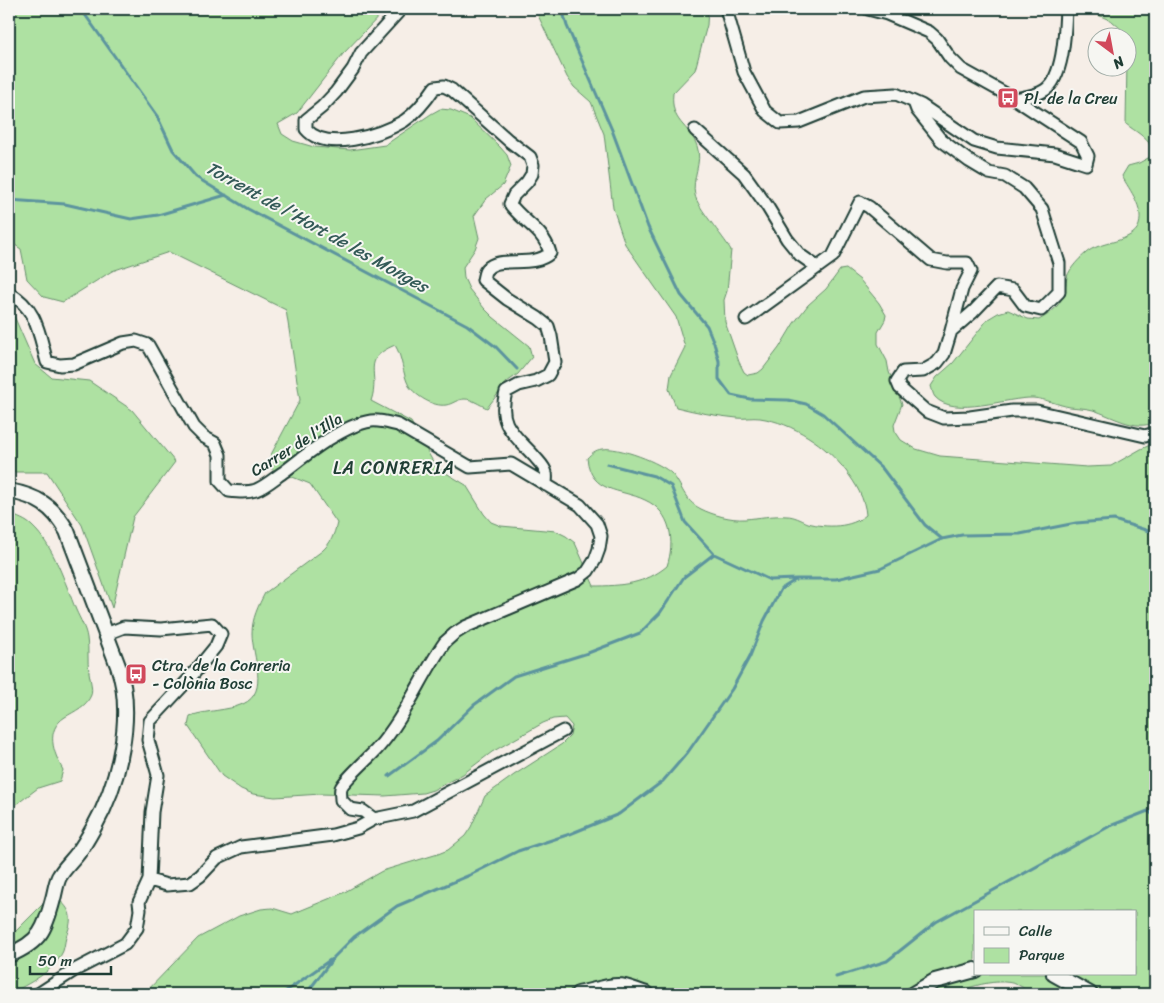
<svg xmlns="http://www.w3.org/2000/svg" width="1164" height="1003" viewBox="0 0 1164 1003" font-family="Sriracha,sans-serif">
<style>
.green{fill:#aee1a2;stroke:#668f6b;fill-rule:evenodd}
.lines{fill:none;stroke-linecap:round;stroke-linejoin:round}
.stream{stroke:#5c949e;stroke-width:3}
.minor-casing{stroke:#1f3d34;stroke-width:15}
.tertiary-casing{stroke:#1f3d34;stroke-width:18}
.minor{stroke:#f6f6f2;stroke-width:11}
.tertiary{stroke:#f6f6f2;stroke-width:14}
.labels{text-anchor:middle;stroke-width:4;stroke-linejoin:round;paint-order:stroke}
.poi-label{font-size:16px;fill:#1f3d34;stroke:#f6f6f2;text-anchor:start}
.street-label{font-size:16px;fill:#1f3d34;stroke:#f6f6f2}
.water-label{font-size:18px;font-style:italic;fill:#335a57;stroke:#f6f6f2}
.neighbourhood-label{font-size:18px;letter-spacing:1px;fill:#1f3d34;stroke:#f6f6f2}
</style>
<rect width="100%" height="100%" fill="#f6eee7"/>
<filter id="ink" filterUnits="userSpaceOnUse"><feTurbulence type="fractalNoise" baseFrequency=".02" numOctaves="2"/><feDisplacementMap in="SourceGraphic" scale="10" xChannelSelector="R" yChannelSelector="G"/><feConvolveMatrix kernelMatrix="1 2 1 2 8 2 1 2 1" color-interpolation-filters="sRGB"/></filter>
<g filter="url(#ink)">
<!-- green -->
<path class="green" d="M9 9H386L343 54 297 113 278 124 282 134 293 141 314 147 350 150 385 145 431 114 440 109 451 110 470 118 500 147 507 155 511 166 503 185 486 199 474 216 479 238 475 249 463 267 464 278 469 289 484 308 493 317 529 346 532 357 518 374 507 382 487 408C480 405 472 399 465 399 457 399 453 404 446 405 433 407 416 396 409 386 402 373 403 358 395 345 359 360 381 373 371 401L411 422 436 467 466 485 484 514 491 522 501 526 556 531 566 536 575 543 594 586C620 586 646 584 667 566 675 542 672 512 645 500 620 488 591 494 587 458 592 453 595 450 602 449 618 446 662 463 672 474 683 486 683 500 701 509 713 515 731 520 745 519 759 518 772 515 787 516 794 516 801 520 808 523 827 528 851 528 866 515 865 499 856 484 846 471 826 445 793 423 760 418 752 417 744 419 737 418 716 416 696 412 676 407L669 389 671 375 685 347 676 317 625 244 613 208 604 134 591 102 574 87 567 77 535 9H708L707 25 695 70 673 93C670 123 689 124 697 146 703 163 691 178 695 195 697 207 723 236 731 250L727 291 724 300 725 322 739 362 744 372 748 375 758 373 763 369 779 348 794 323 808 305 826 289 840 270 846 269 860 280 879 303 886 315 885 320 878 332V344L887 361 889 372 902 404 894 425 895 431 901 440 916 449 940 456 1087 467 1111 466 1141 449 1155 443V994H1029C1015 972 972 985 953 994H144L198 938 239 916 261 909 272 908 292 914 343 893 382 871 438 854 448 850 465 836 471 827 485 796 514 775 562 744 570 736 572 726 565 718 553 719 543 723 492 752 463 774 433 790 423 793 385 796 321 794 275 797 253 794 241 789 222 776 188 726 190 716C207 710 227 711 243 704 270 692 252 656 252 633 252 619 258 606 265 593L322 551C331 543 334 535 337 523L310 484 265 466 300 400 286 310 169 252 112 271 63 302 44 297 27 279 21 249 9 241ZM975 912H1135V974H975Z
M1084 9H1155V422C1136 432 1112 416 1093 410 1086 408 1078 408 1070 407 1058 405 1046 399 1033 398 1008 397 954 418 935 397 933 395 932 389 931 386L937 377 953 363 988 319 998 313 1008 310 1028 319 1039 320C1053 312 1062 304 1065 289 1066 285 1066 281 1067 277 1070 268 1079 259 1086 253 1099 241 1133 243 1139 225 1144 207 1130 191 1122 176L1128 166 1139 163 1150 157 1151 146C1145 136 1136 132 1126 124L1127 60 1130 50 1128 39 1121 29 1112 21Z
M9 313 14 316 35 364 51 377 89 381 132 410 175 462 133 517 112 608 82 525 47 472H9Z
M9 514C17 517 26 520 32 526 54 546 65 583 76 610 80 619 86 629 87 638 89 649 87 661 89 672 90 680 93 688 91 695 87 706 75 711 65 717 45 730 53 752 63 770L60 781 38 788 9 810Z
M56 898C70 907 73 917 68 931 65 938 65 945 63 951 54 972 28 984 9 994V938L46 901Z"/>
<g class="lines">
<!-- stream -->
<path class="stream" d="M81 9 157 116 173 150 196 177 248 209 467 325 496 347 517 369
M562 9 567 26 612 130 648 227 681 295 707 326 714 343 719 361V379L731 395 750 399 788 400 806 404 823 414 882 468 925 525 942 539
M9 200 65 204 131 219 158 215 226 195
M607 464 654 476 671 486 685 522 714 554
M389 776 437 741 474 705 514 676 588 653 640 633 660 613 684 577 714 554 770 580 797 579
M836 977 887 961 936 922 1110 826 1148 811 1155 816
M282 994 330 960
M306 994 334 957 354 937 397 906 470 875 518 851 570 834 619 814 663 781 688 752 732 689 750 656 764 621 781 589 797 579H836L880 569 942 539 962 535 1020 534 1076 523 1114 520 1155 533"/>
<!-- minor casing -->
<g class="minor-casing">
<path id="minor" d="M401 9 361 53 353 69 336 92 322 107 306 120V129C326 153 380 135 404 121 416 113 427 99 435 87L444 86 452 90 508 140 530 157 533 165 532 174 527 182 514 195 510 204C523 222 544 230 550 253 533 269 499 255 487 269 484 271 484 277 483 280L507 299 538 318 548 326 551 336 555 362 548 375 536 381 519 385 506 392C497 425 514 434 535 457 538 461 545 467 546 473 547 476 546 482 546 485
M726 9 744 72 765 111 780 123 799 122 864 96 896 94 921 105 974 141 997 148 1055 154 1086 164 1088 156 1081 142 1015 99 961 69 950 58 937 39 929 32 887 14 868 9
M1015 99C1025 97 1036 96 1045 90 1064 77 1065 30 1066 9
M914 102 917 110 941 140 969 161 989 173 1005 176 1024 188 1042 209 1059 263V292L1041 310 1025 306 1013 290 997 287 973 312 951 331 944 354 937 363 923 371 903 372 897 381 900 388 926 411 944 418 970 417 1012 411H1037L1145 436 1155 433
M695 130 744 174 767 206 787 239 800 255 817 267
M9 293C37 308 39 334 47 362L60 365 74 364 123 343 136 341 148 345 194 427 204 437 215 443 220 455V481L229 491C238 492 247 493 256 490 266 486 276 477 285 471 307 454 343 425 371 421 381 420 389 423 398 425L470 467 511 464 580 505 597 524 601 536 599 549 595 560 588 571 578 579 465 627 454 634 445 642C421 676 405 718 377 749 370 757 343 781 341 788 340 792 341 796 341 800L350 809 363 811 374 819
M746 319 833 256 860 202 869 207 931 260 947 263H967L971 271 962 289 951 331
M149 880 167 885 190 883 200 876 217 858 241 847 333 835 358 828 374 819 413 811 563 731
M38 994 75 970 125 944 137 928 140 910 139 902 149 880 152 812 158 775 148 740 150 721 190 678 216 646 221 634 212 624 161 629 124 627 106 634"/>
</g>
<!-- tertiary casing -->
<g class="tertiary-casing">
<path id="tertiary" d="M9 491C37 496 53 506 67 531L118 666C135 715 119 783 94 827 89 836 84 845 78 853 72 861 64 868 59 877 56 883 55 892 53 899 45 930 40 942 9 955
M1054 974 1090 994
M578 994C589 992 609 985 619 986 627 986 638 992 647 994
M913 994 935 981 975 970"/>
</g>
<!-- minor -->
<use href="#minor" class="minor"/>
<!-- tertiary -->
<use href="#tertiary" class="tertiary"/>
</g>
</g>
<!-- icons -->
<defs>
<g id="bus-square" transform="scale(1.125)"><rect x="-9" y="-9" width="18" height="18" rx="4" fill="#d1495b" stroke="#f6f6f2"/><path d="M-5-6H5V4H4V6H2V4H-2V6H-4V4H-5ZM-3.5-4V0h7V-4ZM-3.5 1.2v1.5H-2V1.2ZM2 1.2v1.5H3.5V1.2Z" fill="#fff"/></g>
</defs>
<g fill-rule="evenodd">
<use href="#bus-square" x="1008" y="98"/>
<use href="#bus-square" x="136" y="674"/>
</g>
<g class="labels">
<!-- poi labels -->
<g class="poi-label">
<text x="1024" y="104">Pl. de la Creu</text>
<text x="152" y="671">Ctra. de la Conreria<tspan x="152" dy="18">- Colònia Bosc</tspan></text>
</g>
<!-- street labels -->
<g class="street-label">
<text transform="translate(296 444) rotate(-32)" y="6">Carrer de l'Illa</text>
</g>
<!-- water labels -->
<g class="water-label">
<text transform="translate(317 227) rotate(29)" y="6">Torrent de l'Hort de les Monges</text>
</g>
<!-- neighbourhood labels -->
<g class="neighbourhood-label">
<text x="394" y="474">LA CONRERIA</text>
</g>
</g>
<!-- margin -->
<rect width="1164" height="1003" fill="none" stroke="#f6f6f2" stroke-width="30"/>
<rect x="15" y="15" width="1134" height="973" fill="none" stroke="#1f3d34" stroke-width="2" filter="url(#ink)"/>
<!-- legend -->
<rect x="974" y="910" width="162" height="65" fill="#f6f6f2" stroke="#a0aca6"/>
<rect x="984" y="927" width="25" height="8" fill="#f6f6f2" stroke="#a0aca6"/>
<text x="1019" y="936" font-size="15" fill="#1f3d34">Calle</text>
<rect x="984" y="948" width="25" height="15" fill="#aee1a2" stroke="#a0aca6"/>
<text x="1019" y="960" font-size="15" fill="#1f3d34">Parque</text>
<!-- north arrow -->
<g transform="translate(1112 52) rotate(148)"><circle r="24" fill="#f6f6f2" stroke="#a0aca6"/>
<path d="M0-4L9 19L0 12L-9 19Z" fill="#d1495b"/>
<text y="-8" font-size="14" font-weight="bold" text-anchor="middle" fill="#1f3d34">N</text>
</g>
<!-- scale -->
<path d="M30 966v8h81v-8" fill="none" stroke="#1f3d34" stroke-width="2.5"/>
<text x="38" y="966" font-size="15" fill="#1f3d34" stroke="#f6f6f2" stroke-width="4" paint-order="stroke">50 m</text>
</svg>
